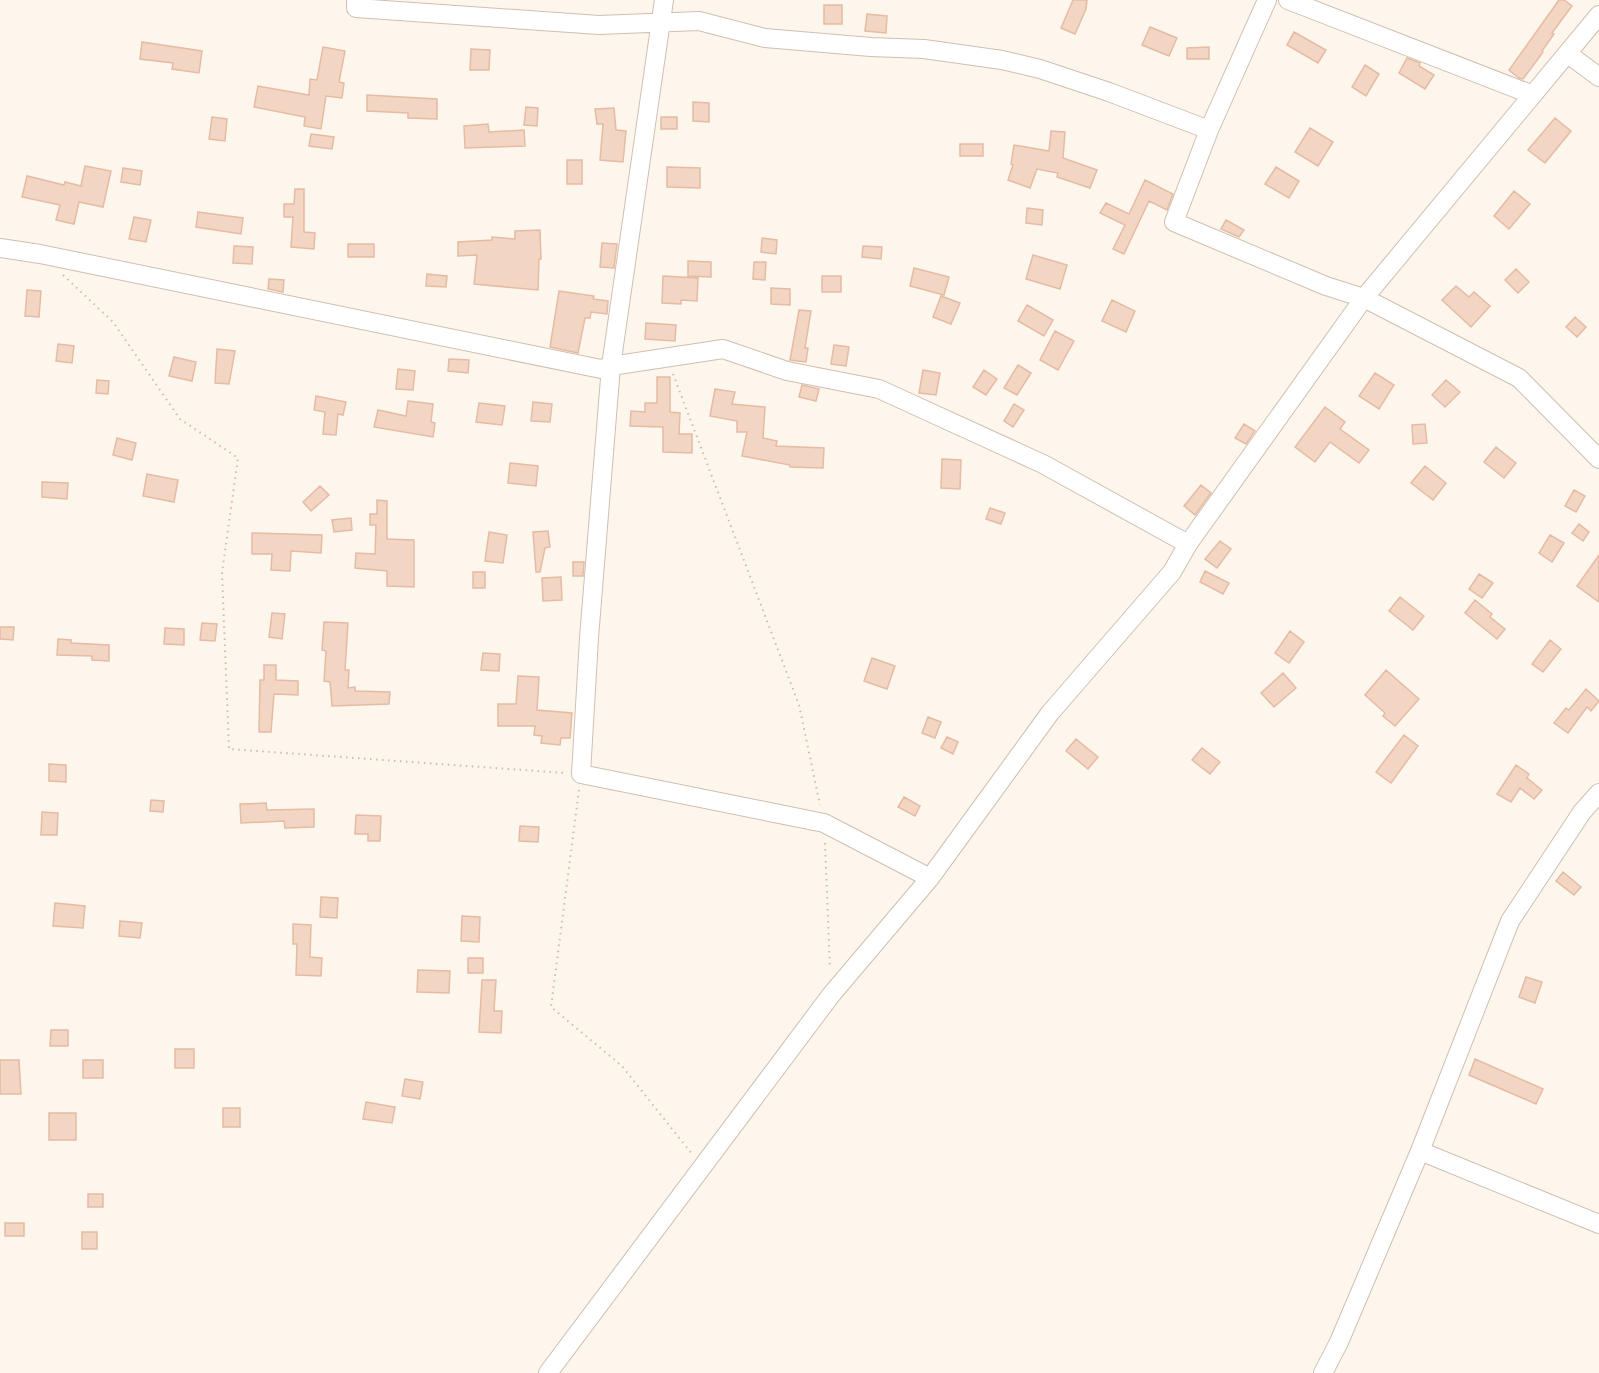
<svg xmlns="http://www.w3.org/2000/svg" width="1599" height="1373" viewBox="0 0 1599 1373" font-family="Raleway,sans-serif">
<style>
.building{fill:#f3d5c3;stroke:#e6bba3;stroke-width:1.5}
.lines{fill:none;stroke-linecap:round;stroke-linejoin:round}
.minor-casing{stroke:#d1beb0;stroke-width:20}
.path{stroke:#d9b8a5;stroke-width:2;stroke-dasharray:1.5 4.5;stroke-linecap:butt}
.minor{stroke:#fff;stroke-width:18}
</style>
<rect width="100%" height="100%" fill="#fdf6ec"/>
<!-- building -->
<path class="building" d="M1073 0H1087L1086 9 1075 34 1061 28Z
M1559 0H1564L1572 6 1552 33 1554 34 1542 51 1543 52 1523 79 1519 78 1509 70Z
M824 5H842V24H824Z
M867 14 887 16 886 33 865 31Z
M1150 27 1177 38 1169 56 1142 45Z
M1294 32 1326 50 1318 63 1287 45Z
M142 42 202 51 199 73 172 69 173 63 140 59Z
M323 47 345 51 339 82 344 83 342 98 326 96 321 129 304 126 305 117 254 107 258 86 309 95 310 79 317 80Z
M1209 47V59H1187V48Z
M471 49 490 50 489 70H470Z
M1407 58 1420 63 1419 66 1434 75 1425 89 1399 73Z
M1365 65 1379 74 1366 96 1352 87Z
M367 95 437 99V119L408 118V113L367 111Z
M693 102 709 103V122L693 121Z
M526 107 538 108 537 126 524 125Z
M614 108 616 130 626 131 623 162 600 160 603 124H597L595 109Z
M212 117 227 119 225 141 209 139Z
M661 117H677V129H661Z
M1555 118 1571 131 1545 163 1528 150Z
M488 124 489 132 524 130 525 146 465 148 464 126Z
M1310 128 1333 142 1318 166 1295 152Z
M1051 131 1065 132 1063 158 1097 170 1090 188 1057 177 1058 173 1037 169 1030 188 1008 180 1013 165 1011 164 1014 145 1049 151Z
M311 134 334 137 332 149 309 146Z
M960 144H983V156H960Z
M567 160H582V184H567Z
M85 166 111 171 103 207 79 202 74 224 56 220 60 205 22 197 27 176 64 185 65 182 81 186Z
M667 167 700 168V188L667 187Z
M1276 167 1299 181 1289 198 1265 184Z
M123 168 142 171 140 185 121 182Z
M1145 180 1173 194 1167 210 1149 201 1124 254 1113 249 1125 225 1100 213 1106 203 1129 214Z
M295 189H304V232L315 233 314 249 291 247 293 217H284V204H294Z
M1514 191 1530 204 1509 229 1494 216Z
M1027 208 1043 210 1042 225 1026 223Z
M198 212 243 218 241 234 196 227Z
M134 217 151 220 146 242 129 239Z
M1226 220 1244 230 1239 237 1221 229Z
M540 230 541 259H539L538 290 474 284 477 255 458 256V242L492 240V237L515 239V231Z
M762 238 777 240 776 254 761 252Z
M602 243 617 244 614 268 600 267Z
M348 244H374V257H348Z
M234 246 253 247 252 264 233 263Z
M863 246 882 247 881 259 862 257Z
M1033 255 1067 265 1060 289 1026 279Z
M688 261 711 262V277L688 276Z
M754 262H766L765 280 753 279Z
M914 268 949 277 944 295 910 286Z
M1516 269 1529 282 1518 293 1505 280Z
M427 274 447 276 446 287 426 286Z
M663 276 698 278 697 301 681 300V304L662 303Z
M822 276H841V292H822Z
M269 279 284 280 283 292 268 289Z
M1456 286 1469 297 1474 292 1490 306 1471 327 1442 300Z
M771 288 790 289V305L771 304Z
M27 290 41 291 39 317 25 316Z
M559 291 594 296 593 299 608 301 607 314 591 312 590 318H585L578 353 550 347Z
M941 296 960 303 951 324 933 317Z
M1112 300 1135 311 1126 332 1102 321Z
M1027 305 1053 320 1044 336 1018 321Z
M799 310 811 311 805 348H808L806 362 790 360Z
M1575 317 1586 327 1577 337 1566 327Z
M646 323 676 325 675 341 645 339Z
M1055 331 1074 341 1058 370 1040 360Z
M58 344 74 346 72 363 56 361Z
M834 345 849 347 846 366 831 364Z
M217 349 235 351 229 384 215 383Z
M174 357 196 362 192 381 169 376Z
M449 359 469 360 468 373 448 371Z
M1018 365 1031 373 1017 395 1004 388Z
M398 369 415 371 413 390 396 389Z
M923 370 940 373 936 395 919 393Z
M984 370 997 379 986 395 973 387Z
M1375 373 1394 385 1379 409 1359 396Z
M657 377H670V412L680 413 679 434H692V453L663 452V427L630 426 631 411 645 412V403H657Z
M97 380 109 381 108 394 96 393Z
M1446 380 1460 392 1445 407 1432 395Z
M802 385 819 389 816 401 799 397Z
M715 389 735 392 732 404 765 407 763 438 777 441 776 446 824 448 823 468 790 467V465L742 456 747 432H737V421L710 416Z
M316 396 346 402 343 415 338 414 336 435 323 434 325 412 314 410Z
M408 401 433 404 431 422 435 423 433 437 374 427 378 410 406 416Z
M533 402 552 404 550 422 531 421Z
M479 403 505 406 502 425 476 422Z
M1014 404 1024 410 1013 427 1004 421Z
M1325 407 1345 422 1340 429 1369 450 1359 463 1330 442 1315 462 1295 447Z
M1244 424 1255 431 1246 444 1235 438Z
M1425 424 1427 443 1413 444 1412 425Z
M117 438 136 443 132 460 113 455Z
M1496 447 1516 463 1504 478 1484 462Z
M942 459 961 460 960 489 941 488Z
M510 463 538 466 536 486 508 483Z
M1425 466 1446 483 1433 500 1411 483Z
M147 474 178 480 174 502 143 496Z
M42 482 68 483 67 499 42 497Z
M1201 485 1211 493 1195 515 1184 506Z
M320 486 329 495 311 511 303 502Z
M1574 490 1585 496 1576 512 1565 506Z
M377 500 387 501V539L414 540V587L387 586V571L355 568 356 553 375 554 376 525H370V514H377Z
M990 508 1005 513 1001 524 986 519Z
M351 518 352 530 334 532 332 520Z
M1579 524 1589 532 1583 541 1572 533Z
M548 531 550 547 545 548 540 572H536L533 532Z
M489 532 507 535 503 563 485 561Z
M252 533 322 535 321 553 291 551 290 571 271 570 272 554H252Z
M1550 535 1564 543 1552 562 1539 553Z
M1220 541 1231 549 1217 568 1205 559Z
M1599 555V602L1577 586Z
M573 562H584L583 576H573Z
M1205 571 1229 583 1223 594 1200 582Z
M473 572H485V588H473Z
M1479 574 1493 583 1482 598 1469 589Z
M561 577 562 600 543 601 542 578Z
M1400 597 1424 616 1413 630 1389 611Z
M1475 600 1492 614 1490 617 1505 629 1497 639 1465 613Z
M272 613 285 614 282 639 269 637Z
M324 622 348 623 345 670H349L348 688 355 687V691L390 692 389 704 332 706 330 682 324 681 326 651 322 650Z
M202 623 217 624 215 641 200 640Z
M0 627H14L13 640 0 639Z
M165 628 184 629V645L164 644Z
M1290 631 1304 642 1289 663 1275 653Z
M58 639 71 640V643L109 645V661L92 660V656L57 655Z
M1550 640 1561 649 1543 672 1532 664Z
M483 653 500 654 499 671 481 670Z
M872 658 895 666 887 689 864 681Z
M264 665H276V680L298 681V695L274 694 271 732H259L260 680H264Z
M1386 670 1419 699 1395 726 1383 716 1385 713 1365 695Z
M1283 673 1296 688 1274 707 1261 693Z
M518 676 539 677 537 710 572 713 570 738H561L560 745 541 743 542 736 534 735 535 726H498V704H516Z
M1586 689 1599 701 1591 711 1587 707 1568 733 1554 723 1566 708 1569 710Z
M928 717 941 722 935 738 922 733Z
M1404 735 1418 746 1391 783 1376 772Z
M947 737 958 742 953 754 941 748Z
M1076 739 1098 757 1088 769 1066 751Z
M1202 748 1220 762 1210 774 1192 760Z
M49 764 66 765V782L49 781Z
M1516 765 1529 774 1527 778 1542 790 1534 799 1520 788 1511 802 1497 794Z
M904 797 920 806 915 816 898 807Z
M151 800 164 801 163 812 150 811Z
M266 803 267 810 314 809V827L285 828 284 821 241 823 240 804Z
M42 812 58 813 57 835H41Z
M356 815 381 816 380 841H368V834H355Z
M520 826 539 827 538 842 519 841Z
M1563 872 1581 887 1574 895 1556 881Z
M321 897 338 898 337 918 320 917Z
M55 903 85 906 83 928 53 926Z
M462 916 480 917 479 942 461 941Z
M120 921 142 923 140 938 119 936Z
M293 924 311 925 310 957 322 958 321 976 296 975 297 944H293Z
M468 958H483V973H468Z
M418 970 450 971 449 993 417 992Z
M1526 977 1542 982 1535 1003 1519 997Z
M482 980H496L494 1011H502L501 1033 479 1032Z
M51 1030H68V1046H50Z
M175 1049H194V1068H175Z
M1475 1059 1543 1089 1536 1104 1469 1075Z
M0 1060H19L21 1094H0Z
M83 1060H103V1078H83Z
M405 1079 423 1082 420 1099 402 1096Z
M366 1102 395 1107 392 1123 363 1119Z
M223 1108H240V1127H223Z
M49 1113H76V1140H49Z
M88 1194H103V1207H88Z
M5 1223H24V1236H5Z
M82 1232H97V1249H82Z"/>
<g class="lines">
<!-- minor casing -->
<g class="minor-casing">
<path id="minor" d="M356 0V8L599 25 699 21 765 38 871 47 924 49 1002 60 1040 69 1109 92 1209 130 1174 222 1326 286 1364 298 1519 378 1599 459
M664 0 611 366 589 638 581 774 824 823 930 878
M1288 0 1533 95
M1568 54 1599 77
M1209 130 1267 0
M0 248 40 254 601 369 611 366 723 349 787 371 879 389 1043 464 1188 544
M1420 1151 1599 1224
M548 1373 831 995 930 878 1050 713 1172 572 1188 544 1364 298 1599 15
M1323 1373 1339 1342 1420 1151 1510 921 1582 812 1599 793"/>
</g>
<!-- path -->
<path class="path" d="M63 275 113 322 180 419 238 458 222 573 229 749 565 773
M673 374 799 705 820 805
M579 790 551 1007 622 1066 692 1154
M825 843 830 969"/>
<!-- minor -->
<use href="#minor" class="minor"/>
</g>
</svg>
